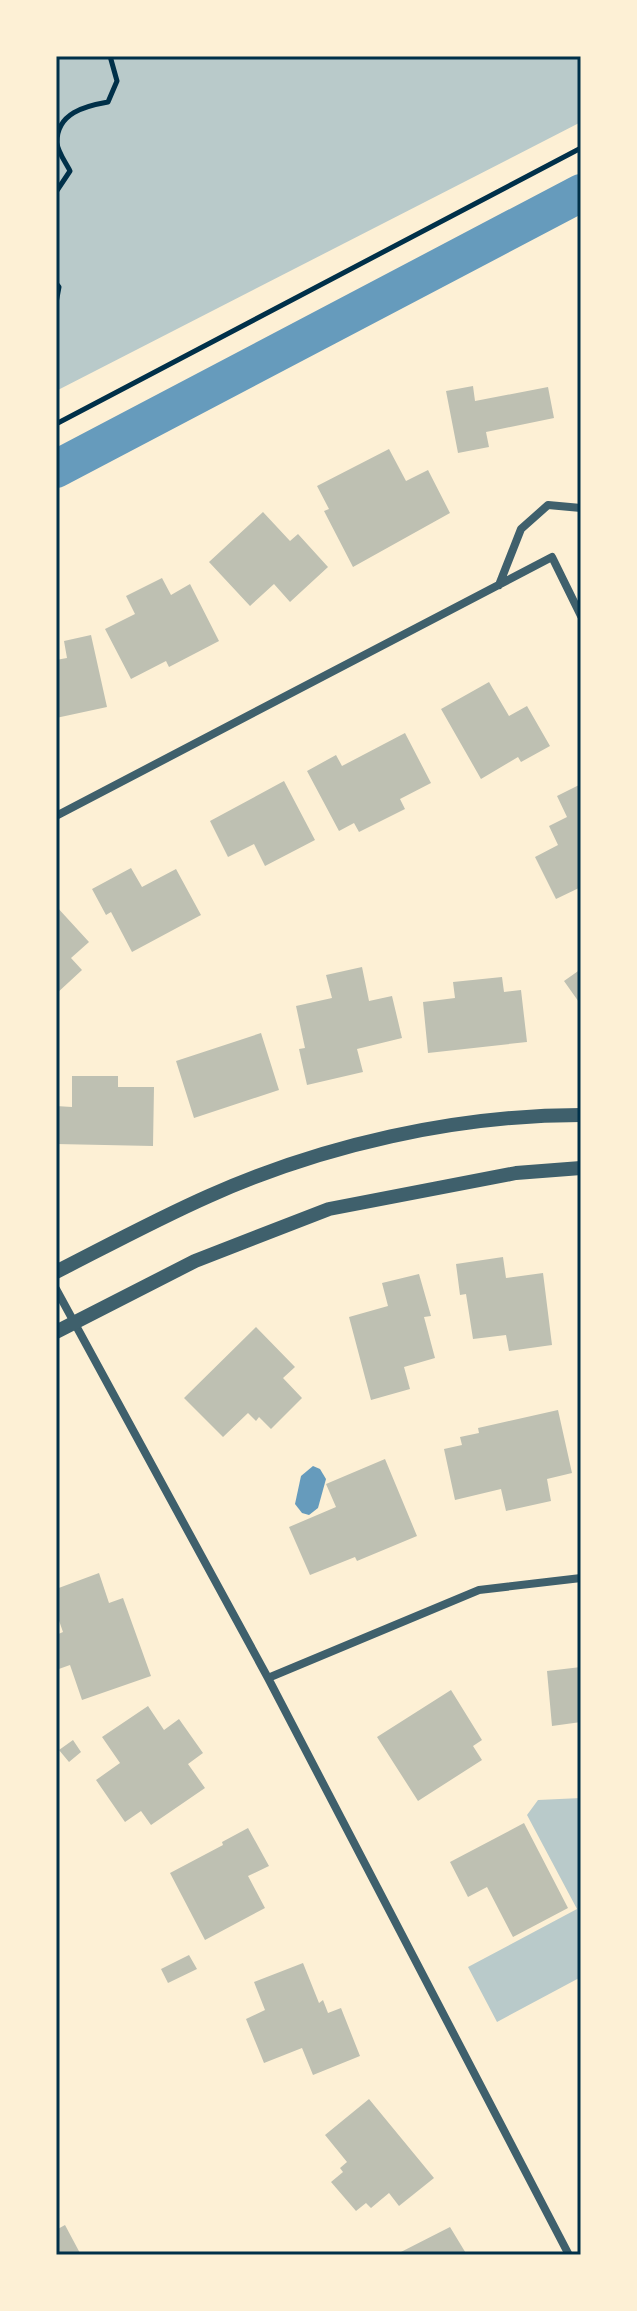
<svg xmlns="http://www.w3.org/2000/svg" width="637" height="2311" viewBox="0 0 637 2311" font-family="'Nunito Sans',sans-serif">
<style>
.green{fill:#b9caca}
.water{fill:#669bbc}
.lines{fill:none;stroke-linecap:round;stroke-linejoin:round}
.canal{stroke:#669bbc;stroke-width:38}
.building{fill:#bec0b2}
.path{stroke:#003049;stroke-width:5}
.minor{stroke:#3f606c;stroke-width:8}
.tertiary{stroke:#3f606c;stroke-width:14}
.neatline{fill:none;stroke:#003049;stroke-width:3}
</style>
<rect width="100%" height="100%" fill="#fdf0d5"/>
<!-- green -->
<path class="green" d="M56 56H581V122L56 391Z
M581 1798V1977L497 2022 468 1967 577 1909 527 1815 538 1800Z"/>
<!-- water -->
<path class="water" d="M313 1466 320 1469 326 1479 318 1508 309 1515 302 1513 295 1504 301 1476Z"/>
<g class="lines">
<!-- canal -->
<path class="canal" d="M56 469 581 193"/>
</g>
<!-- building -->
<path class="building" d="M473 386 475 401 548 387 554 418 486 432 489 447 458 453 446 391Z
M389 449 406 481 428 470 450 513 353 567 324 511 329 509 317 486Z
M263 512 290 541 298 534 328 567 290 602 274 584 250 606 209 562Z
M162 578 171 595 190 584 219 641 169 667 166 661 131 679 105 629 135 614 126 596Z
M91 635 107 707 56 718V660L67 658 64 641Z
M489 682 509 716 527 706 550 746 521 762 518 757 481 779 441 709Z
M405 733 431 783 400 799 405 809 359 832 354 823 339 831 307 771 336 755 342 766Z
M284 781 315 840 265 866 254 844 228 857 210 821Z
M581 784V887L556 899 535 857 558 845 549 826 567 817 557 796Z
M131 868 142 887 176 869 201 915 132 952 111 912 106 915 92 889Z
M56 906 89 942 71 958 82 970 56 994Z
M362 967 369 1001 392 996 402 1038 357 1049 363 1072 307 1085 299 1049 305 1048 296 1006 332 998 326 975Z
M581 969V1005L564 981Z
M502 977 504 992 521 990 527 1042 428 1053 423 1002 455 998 453 982Z
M261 1033 279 1090 194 1118 176 1061Z
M72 1076H118V1087H154L153 1146 56 1144V1106L72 1107Z
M503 1257 506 1278 543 1273 552 1345 509 1351 506 1335 473 1339 466 1294 460 1295 456 1264Z
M419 1274 431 1316 424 1317 435 1358 404 1367 410 1389 371 1400 349 1317 388 1306 382 1283Z
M256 1327 295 1367 283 1378 302 1398 271 1429 259 1417 256 1421 248 1413 223 1437 184 1398Z
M558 1410 572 1473 547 1479 551 1501 506 1511 501 1489 455 1500 444 1449 462 1445 460 1437 479 1433 478 1428Z
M385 1459 417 1536 357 1561 355 1557 310 1575 289 1527 336 1507 326 1484Z
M99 1573 109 1603 123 1598 151 1676 82 1700 70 1665 56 1670V1635L63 1632 56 1612V1589Z
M581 1667V1722L552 1726 547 1671Z
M451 1690 482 1740 473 1746 482 1760 418 1801 377 1737Z
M148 1706 164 1730 179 1719 203 1753 188 1764 205 1788 151 1825 141 1811 125 1822 96 1780 120 1763 102 1737Z
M73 1740 81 1752 69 1762 59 1750Z
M524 1823 568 1908 513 1937 487 1887 468 1897 450 1862Z
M248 1828 269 1866 248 1876 265 1908 205 1940 170 1873 223 1845 222 1842Z
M189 1955 197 1969 168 1983 161 1969Z
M303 1963 319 2003 323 2000 328 2013 341 2008 360 2056 313 2075 302 2048 264 2063 246 2019 265 2010 254 1982Z
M369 2099 434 2178 399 2206 389 2193 371 2208 366 2203 356 2211 331 2182 343 2172 340 2168 347 2162 325 2135Z
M65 2225 81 2255H56V2230Z
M450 2227 467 2255H395Z"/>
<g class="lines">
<!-- path -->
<path class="path" d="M56 192 70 171C66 163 57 151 57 142 57 113 85 106 108 102L117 81 110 56
M56 283 59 287 56 303
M56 424 581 148"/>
<!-- minor -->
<path class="minor" d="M499 585 521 529 548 505 581 508
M56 816 552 557 581 616
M56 1289 268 1678 569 2255
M268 1678 479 1590 581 1578"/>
<!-- tertiary -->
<path class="tertiary" d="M56 1272C107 1246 157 1219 209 1196 323 1145 456 1115 581 1115
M56 1332 195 1261 329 1209 516 1173 581 1168"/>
</g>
<!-- border -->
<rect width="637" height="2311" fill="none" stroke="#fdf0d5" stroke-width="116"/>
<rect x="58" y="58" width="521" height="2195" class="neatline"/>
</svg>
